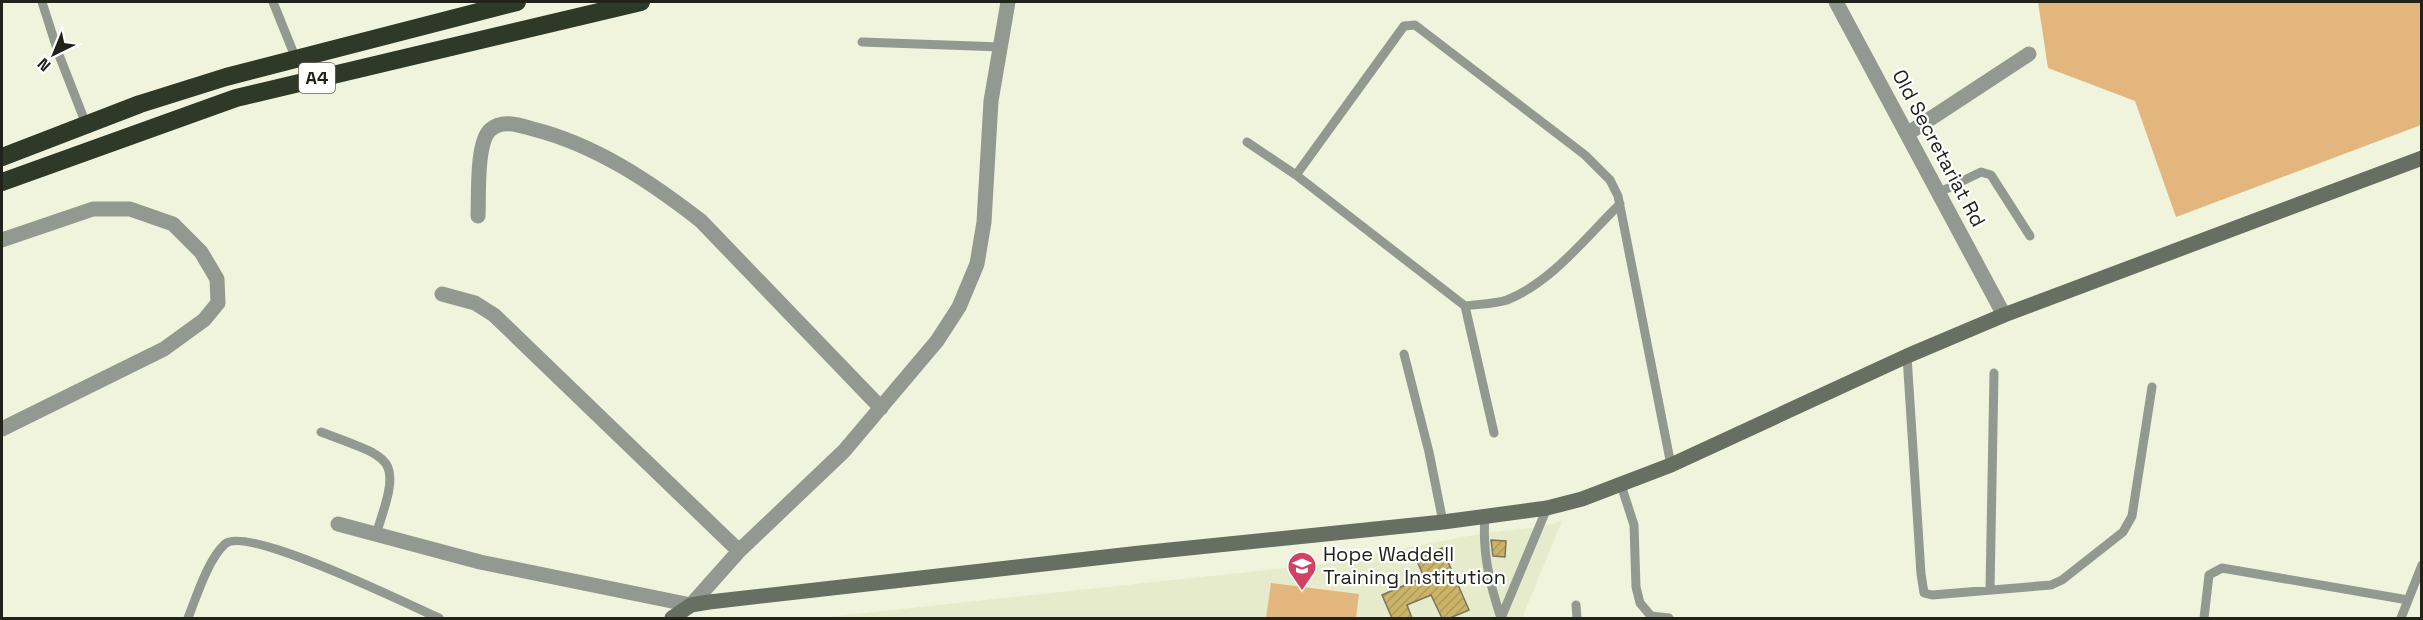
<svg xmlns="http://www.w3.org/2000/svg" width="2423" height="620" viewBox="0 0 2423 620" font-family="'Space Grotesk',sans-serif">
<style>
.built{fill:#e6ebcb}
.pitch{fill:#e3b67e}
.building{fill:url(#building-hatch);stroke:#7b745f;stroke-width:1.5}
.lines{fill:none;stroke-linecap:round;stroke-linejoin:round}
.lane{stroke:#939990;stroke-width:9}
.street{stroke:#939990;stroke-width:15}
.secondary{stroke:#666f62;stroke-width:15}
.highway{stroke:#2e3928;stroke-width:18}
.labels{text-anchor:middle;stroke-width:4.5;stroke-linejoin:round;paint-order:stroke}
.shield{fill:#fff;stroke:#64645e;stroke-width:1.5}
.shield-label{font-size:18px;font-weight:bold;fill:#212219}
.street-label{font-size:20px;fill:#212219;stroke:#fff}
.poi-label{font-size:20px;fill:#212219;stroke:#fff;text-anchor:start}
</style>
<defs>
<pattern id="building-hatch" width="6" height="6" patternUnits="userSpaceOnUse" patternTransform="scale(1.5)"><rect width="6" height="6" fill="#cbb467"/><path d="M-1 1l2-2M0 6l6-6M5 7l2-2" fill="none" stroke="#ae9a59"/></pattern>
</defs>
<rect width="100%" height="100%" fill="#f0f4dc"/>
<!-- built -->
<path class="built" d="M1562 521 1522 618H818L1323 564 1484 533 1540 527Z"/>
<!-- pitch -->
<path class="pitch" d="M2038 2H2421V125L2176 217 2135 101 2048 68Z
M1271 583 1359 594 1356 618H1266Z"/>
<!-- building -->
<path class="building" d="M1491 540 1506 541 1505 557 1493 556Z
M1442 548 1469 610 1450 618H1442L1431 595 1407 605 1412 618H1392L1382 595 1424 577 1416 559Z"/>
<g class="lines">
<!-- lane -->
<path class="lane" d="M42 2 59 55 86 124
M273 2 296 59
M862 42 1001 47
M1247 142 1296 175 1465 306 1494 433
M1296 175 1404 26 1415 25 1585 155 1610 180 1618 196 1671 465
M1938 193 1981 172 1991 175 2030 236
M1465 306C1478 304 1495 304 1507 300 1552 282 1586 237 1620 204
M1404 354 1429 452 1443 522
M1907 356 1921 574 1924 593 1932 595 2051 585 2062 580 2123 532 2132 516 2152 387
M321 432C394 460 403 455 376 534
M1621 485 1634 525 1636 587 1640 603 1651 616 1669 618
M1485 517C1482 552 1490 585 1501 618
M1990 590 1994 373
M1576 605 1577 618
M188 618C196 598 208 559 225 544 246 524 409 605 439 618
M1501 618 1547 508
M2204 618 2209 575 2222 568 2408 600
M2401 618 2422 565"/>
<!-- street -->
<path class="street" d="M1836 2 2004 315
M1907 134 2029 54
M478 216C479 197 476 143 490 130 502 119 519 125 533 129 596 145 651 182 701 221L881 408
M2 240 93 209H130L173 224 201 252 217 279 218 303 204 320 164 349 2 429
M442 294 475 303 494 315 739 551
M338 524 480 562 691 605 739 551 844 451 937 341 959 307 977 264 984 222 991 101 1008 2"/>
<!-- secondary -->
<path class="secondary" d="M672 618 691 605 709 602 1140 553 1443 522 1547 508 1582 499 1671 465 1907 356 2004 315 2422 158"/>
<!-- highway -->
<path class="highway" d="M2 157 140 104 226 77 517 2
M2 182 236 98 641 2"/>
</g>
<!-- icons -->
<defs>
<g id="university-pin" transform="scale(1.5)"><path d="M0 17L-7.5 6A9.5 9.5 0 1 1 7.5 6Z" fill="#d24266" stroke="#fff"/><path d="M0-5L7-2L0 1L-7-2ZM-4 1L0 2.5L4 1V4Q0 6-4 4Z" fill="#fff"/></g>
</defs>
<g fill-rule="evenodd">
<use href="#university-pin" x="1302" y="566"/>
</g>
<g class="labels">
<!-- shield labels -->
<rect class="shield" x="299" y="63" width="36" height="30" rx="4.5"/>
<g class="shield-label">
<text x="317" y="84">A4</text>
</g>
<!-- street labels -->
<g class="street-label">
<text transform="translate(1939 148) rotate(62)" y="7">Old Secretariat Rd</text>
</g>
<!-- poi labels -->
<g class="poi-label">
<text x="1323" y="561">Hope Waddell<tspan x="1323" dy="23">Training Institution</tspan></text>
</g>
</g>
<!-- border -->
<rect width="2423" height="620" fill="none" stroke="#212219" stroke-width="6"/>
<!-- north arrow -->
<g transform="translate(54 54) rotate(223)" stroke="#ffffff" stroke-width="4.5" paint-order="stroke">
<path d="M0-4.5L10 22L0 15L-10 22Z" fill="#212219"/>
<text y="-9" font-size="16" font-weight="bold" text-anchor="middle" fill="#212219">N</text>
</g>
</svg>
